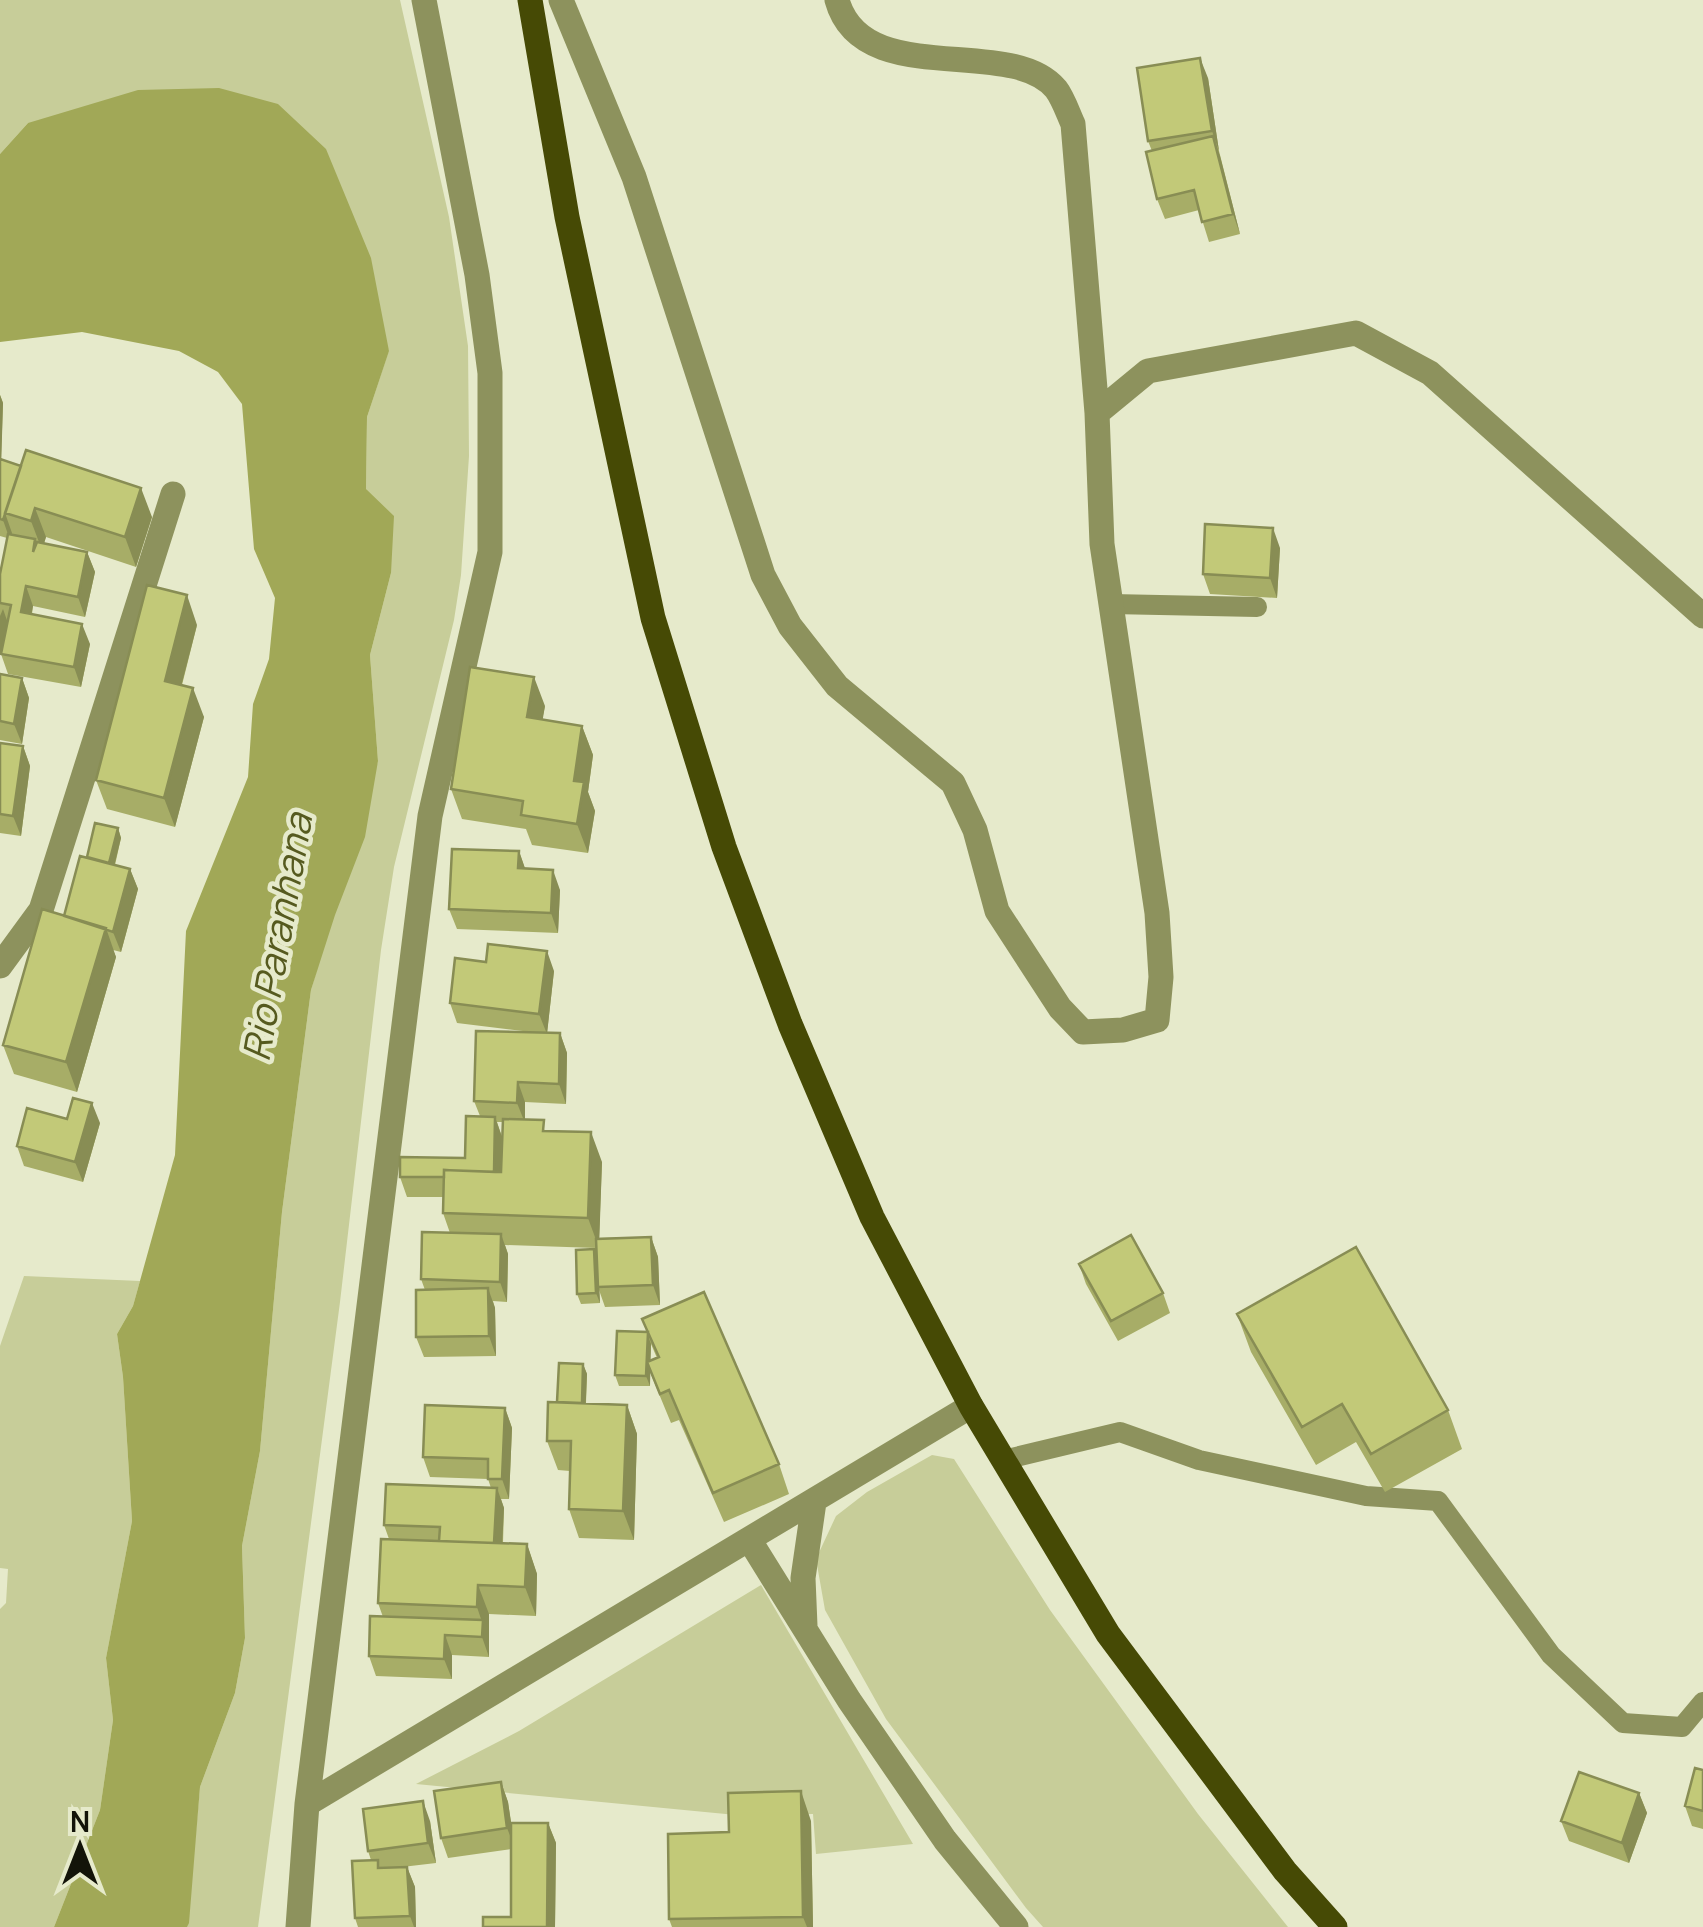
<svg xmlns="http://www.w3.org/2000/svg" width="1703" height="1927" viewBox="0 0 1703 1927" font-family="Manrope,sans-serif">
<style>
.green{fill:#c7cd99}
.water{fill:#a1a857}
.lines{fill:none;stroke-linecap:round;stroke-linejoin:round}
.lane{stroke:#8d925d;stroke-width:20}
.street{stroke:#8d925d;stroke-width:25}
.primary{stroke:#464a05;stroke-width:25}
.wall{fill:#a7ad67;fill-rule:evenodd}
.shaded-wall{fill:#888d54}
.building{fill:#c2c978;stroke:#888d54;stroke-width:2.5}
.labels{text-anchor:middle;stroke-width:9;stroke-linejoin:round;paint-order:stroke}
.water-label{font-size:38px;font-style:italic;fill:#565a1f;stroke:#e6eacb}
</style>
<rect width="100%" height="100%" fill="#e6eacb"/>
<!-- green -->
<path class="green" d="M0 0H400L449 217 468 346 469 456 461 575 454 620 394 867 381 950 340 1302 258 1927H187L200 1787 235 1693 245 1638 242 1546 260 1451 282 1212 311 990 378 761 370 655 391 573 366 489 367 417 389 350 28 123 0 154Z
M24 1276 140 1281 133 1306 117 1334 123 1377 132 1521 106 1658 113 1720 100 1810 54 1927H0V1609L6 1603 8 1569 0 1568V1346Z
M932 1455 954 1459 1050 1610 1198 1814 1288 1927H1043L1026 1908 886 1719 825 1610 816 1559 836 1516 867 1492Z
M761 1585 913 1844 816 1854 813 1814 736 1815 416 1784 519 1731Z"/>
<!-- water -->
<path class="water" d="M219 88 278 104 326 149 371 258 389 351 367 417 366 489 394 516 391 573 370 655 378 761 365 837 335 915 311 990 282 1212 260 1451 242 1546 245 1638 235 1693 200 1787 189 1923 187 1927H54L100 1810 113 1720 106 1658 132 1521 123 1377 117 1334 133 1306 175 1155 186 931 248 777 253 704 269 659 275 598 254 549 242 404 218 372 179 351 82 332 0 342V154L28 123 138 90Z"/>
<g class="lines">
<!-- lane -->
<path class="lane" d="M1111 604 1257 607
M1003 1460 1120 1432 1199 1460 1366 1496 1438 1501 1551 1655 1623 1723 1682 1727 1703 1702"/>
<!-- street -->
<path class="street" d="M561 0 634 177 763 575 790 626 837 686 953 783 975 830 997 911 1060 1008 1083 1032 1123 1030 1157 1020 1161 977 1157 913 1102 544 1097 413 1073 124C1068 113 1063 98 1056 89 1010 34 862 91 837 0
M1097 413 1148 371 1356 333 1430 373 1703 616
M0 966 41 910 173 494
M750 1541 849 1700 945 1840 1016 1927
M805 1626 803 1578 814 1502
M307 1804 971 1406
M298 1927 307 1804 430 816 490 552V373L477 275 424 0"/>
<!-- primary -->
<path class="primary" d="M530 0 567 217 653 618 724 847 790 1024 872 1217 971 1406 1108 1634 1285 1871 1335 1927"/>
</g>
<!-- wall -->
<path class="wall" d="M1208 78 1219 151 1240 234 1209 242 1199 210 1165 219 1157 199 1152 151 1148 141Z
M0 395 3 403 1 459 152 517 136 567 46 537 44 543 87 552 95 572 85 617 33 606 32 614 90 644 81 687 8 674 1 654 2 648 0 654V574L7 538 0 536Z
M1280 548 1277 598 1210 594 1203 574Z
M197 625 182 685 204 717 175 827 107 809 96 780Z
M0 674 22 678 29 698 22 744 0 740Z
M545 706 542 720 582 726 593 755 588 792 595 811 588 853 532 845 526 829 462 819 451 789Z
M0 743 23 746 30 766 21 836 0 833Z
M118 828 121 838 115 865 130 869 138 889 121 952 113 950 116 957 77 1092 14 1074 3 1045 64 916 87 857Z
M519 851 525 869 560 890 558 933 457 929 449 909Z
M554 971 547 1033H560L567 1053 566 1104 525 1102V1119L602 1162 599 1238 651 1237 658 1257 660 1305 605 1307 599 1290 600 1303 581 1304 577 1294 594 1249 597 1257 596 1248 505 1245 508 1254 507 1302 493 1301 495 1308 496 1356 424 1357 416 1337 425 1290 421 1279 450 1233 443 1213 444 1197H407L400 1177 465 1158 480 1116 474 1101 540 1033 457 1023 450 1003ZM497 1122H503L502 1137Z
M100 1123 83 1182 24 1166 17 1146Z
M1079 1264 1163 1293 1170 1313 1118 1341 1086 1284Z
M1237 1314 1448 1410 1462 1449 1385 1492 1356 1442 1316 1465 1251 1352Z
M642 1319 779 1464 789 1494 724 1522 679 1420 671 1423 650 1372V1386H619L615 1375 647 1332ZM651 1344 657 1358 650 1361Z
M583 1364 587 1374 586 1403 627 1405 637 1434 634 1540 579 1538 569 1509 570 1471 558 1470 547 1441Z
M505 1408 512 1428 509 1499H501L504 1508 503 1543 527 1544 537 1574 536 1616 489 1614V1657L452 1655V1679L376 1676 369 1656 383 1617 378 1603 389 1539 384 1525 491 1488 488 1479 430 1477 423 1457Z
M1703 1770V1829L1692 1826 1685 1806Z
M501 1782 508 1802 511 1823H548L556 1843 555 1927H483L511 1917V1849L448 1858 441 1838Z
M1639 1793 1647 1813 1629 1863 1569 1841 1561 1821Z
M430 1821 436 1863 402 1867H407L415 1887 416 1927H358L355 1918 371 1860 368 1851Z
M811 1821 813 1927H672L669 1919 729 1832Z"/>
<!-- shaded-wall -->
<path class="shaded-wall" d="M1200 58 1208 78 1219 151 1212 131Z
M1213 136 1220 156 1240 234 1233 214Z
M0 395 3 403 1 469 0 468Z
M141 488 152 517 136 567 125 537Z
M35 508 46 537 42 550 31 521Z
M5 513 12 533 10 540 3 520Z
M1273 528 1280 548 1277 598 1270 578Z
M87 552 95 572 85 617 78 597Z
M26 586 33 606 28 632 21 612Z
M187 595 197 625 175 710 165 681Z
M3 609 10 629 0 654V616Z
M82 624 90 644 81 687 74 667Z
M534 677 545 706 538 747 527 717Z
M22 678 29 698 22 744 14 724Z
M193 688 204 717 175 827 164 798Z
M582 726 593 755 588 792 595 811 588 853 577 824 574 781Z
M23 746 30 766 21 836 13 816Z
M118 828 121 838 111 879 108 869Z
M519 851 526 871 518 868Z
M130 869 138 889 121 952 113 932Z
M553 870 560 890 558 933 551 913Z
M106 928 116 957 77 1092 66 1062Z
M547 951 554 971 547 1034 539 1014Z
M560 1033 567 1053 566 1104 559 1084Z
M518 1082 525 1102V1123L517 1103Z
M92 1103 100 1123 83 1182 75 1162Z
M495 1117 502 1137 501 1198 494 1178Z
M591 1132 602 1162 599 1248 588 1218Z
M501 1234 508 1254 507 1302 500 1282Z
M651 1237 658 1257 660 1305 653 1285Z
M594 1249 598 1259 600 1303 596 1293Z
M488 1288 495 1308 496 1356 489 1336Z
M647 1333 651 1344 650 1386 646 1376Z
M583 1364 587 1374 585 1420 582 1410Z
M627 1405 637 1434 634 1540 623 1511Z
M505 1408 512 1428 509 1499 502 1479Z
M497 1488 504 1508 501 1568 494 1548Z
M527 1544 537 1574 536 1616 525 1587Z
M478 1585 489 1614V1657L482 1637V1622L477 1607Z
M445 1635 452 1655V1679L444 1659Z
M501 1782 508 1802 515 1848 507 1828Z
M801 1791 811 1821 813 1927H807L803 1917Z
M1639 1793 1647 1813 1629 1863 1622 1843Z
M423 1801 430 1821 436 1863 428 1843Z
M548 1823 556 1843 555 1927H547Z
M407 1867 415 1887 416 1927H414L410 1916Z"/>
<!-- building -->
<path class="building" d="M1200 58 1212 131 1148 141 1137 68Z
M1213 136 1233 214 1202 222 1194 190 1157 199 1146 152Z
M26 450 141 488 125 537 35 508 31 521 5 513Z
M0 459 21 466 3 520 0 519Z
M1205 524 1273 528 1270 578 1203 574Z
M8 534 35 539 33 552 37 542 87 552 78 597 26 586 21 612 82 624 74 667 1 654 11 605 0 603V574Z
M147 585 187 595 165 681 193 688 164 798 96 780Z
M470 667 534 677 527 717 582 726 574 781 584 782 577 824 521 815 523 801 451 789Z
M0 674 22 678 14 724 0 721Z
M0 743 23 746 13 816 0 814Z
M95 823 118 828 109 863 87 857Z
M452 849 519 851 518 868 553 870 551 913 449 909Z
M80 856 130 869 113 932 64 916Z
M42 909 106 928 66 1062 3 1045Z
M488 944 547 951 539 1014 450 1003 455 958 486 962Z
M476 1031 560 1033 559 1084 518 1082 517 1103 474 1101Z
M73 1098 92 1103 75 1162 17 1146 27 1108 67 1119Z
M466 1116 495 1117 494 1172 444 1170V1177H400V1157L465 1158Z
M503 1119 544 1120 543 1131 591 1132 588 1218 443 1213 444 1170 501 1172Z
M422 1232 501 1234 500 1282 421 1279Z
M1131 1235 1163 1293 1111 1321 1079 1264Z
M651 1237 653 1285 598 1287 596 1239Z
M1356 1247 1448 1410 1371 1454 1342 1404 1302 1427 1237 1314Z
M594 1249 596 1293 577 1294 576 1250Z
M488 1288 489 1336 416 1337V1290Z
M704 1292 779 1464 713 1493 669 1390 660 1394 647 1362 659 1357 642 1319Z
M617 1331 648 1332 646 1376 615 1375Z
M559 1363 583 1364 582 1403 557 1402Z
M548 1402 627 1405 623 1511 569 1509 571 1441H547Z
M425 1405 505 1408 502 1479H488V1459L423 1457Z
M386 1484 497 1488 494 1543 439 1541 440 1527 384 1525Z
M381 1539 527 1544 525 1587 478 1585 477 1607 378 1603Z
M370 1616 483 1620 482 1637 445 1635 444 1659 369 1656Z
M1695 1768 1703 1770V1811L1685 1806Z
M1579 1772 1639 1793 1622 1843 1561 1821Z
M501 1782 507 1828 441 1838 434 1791Z
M801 1791 803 1917 669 1919 668 1834 729 1832 728 1793Z
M423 1801 428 1843 368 1851 363 1809Z
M511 1823H548L547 1927H483V1917H511Z
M378 1860V1868L407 1867 410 1916 355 1918 352 1861Z"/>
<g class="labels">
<!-- water labels -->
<g class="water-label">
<text transform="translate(278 937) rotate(-80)" y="13">Rio Paranhana</text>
</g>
</g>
<!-- north arrow -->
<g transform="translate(80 1847)" stroke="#e6eacb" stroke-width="8" paint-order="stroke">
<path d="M0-8L18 38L0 25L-18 38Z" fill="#131409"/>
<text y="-15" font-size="28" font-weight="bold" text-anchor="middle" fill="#131409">N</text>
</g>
</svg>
